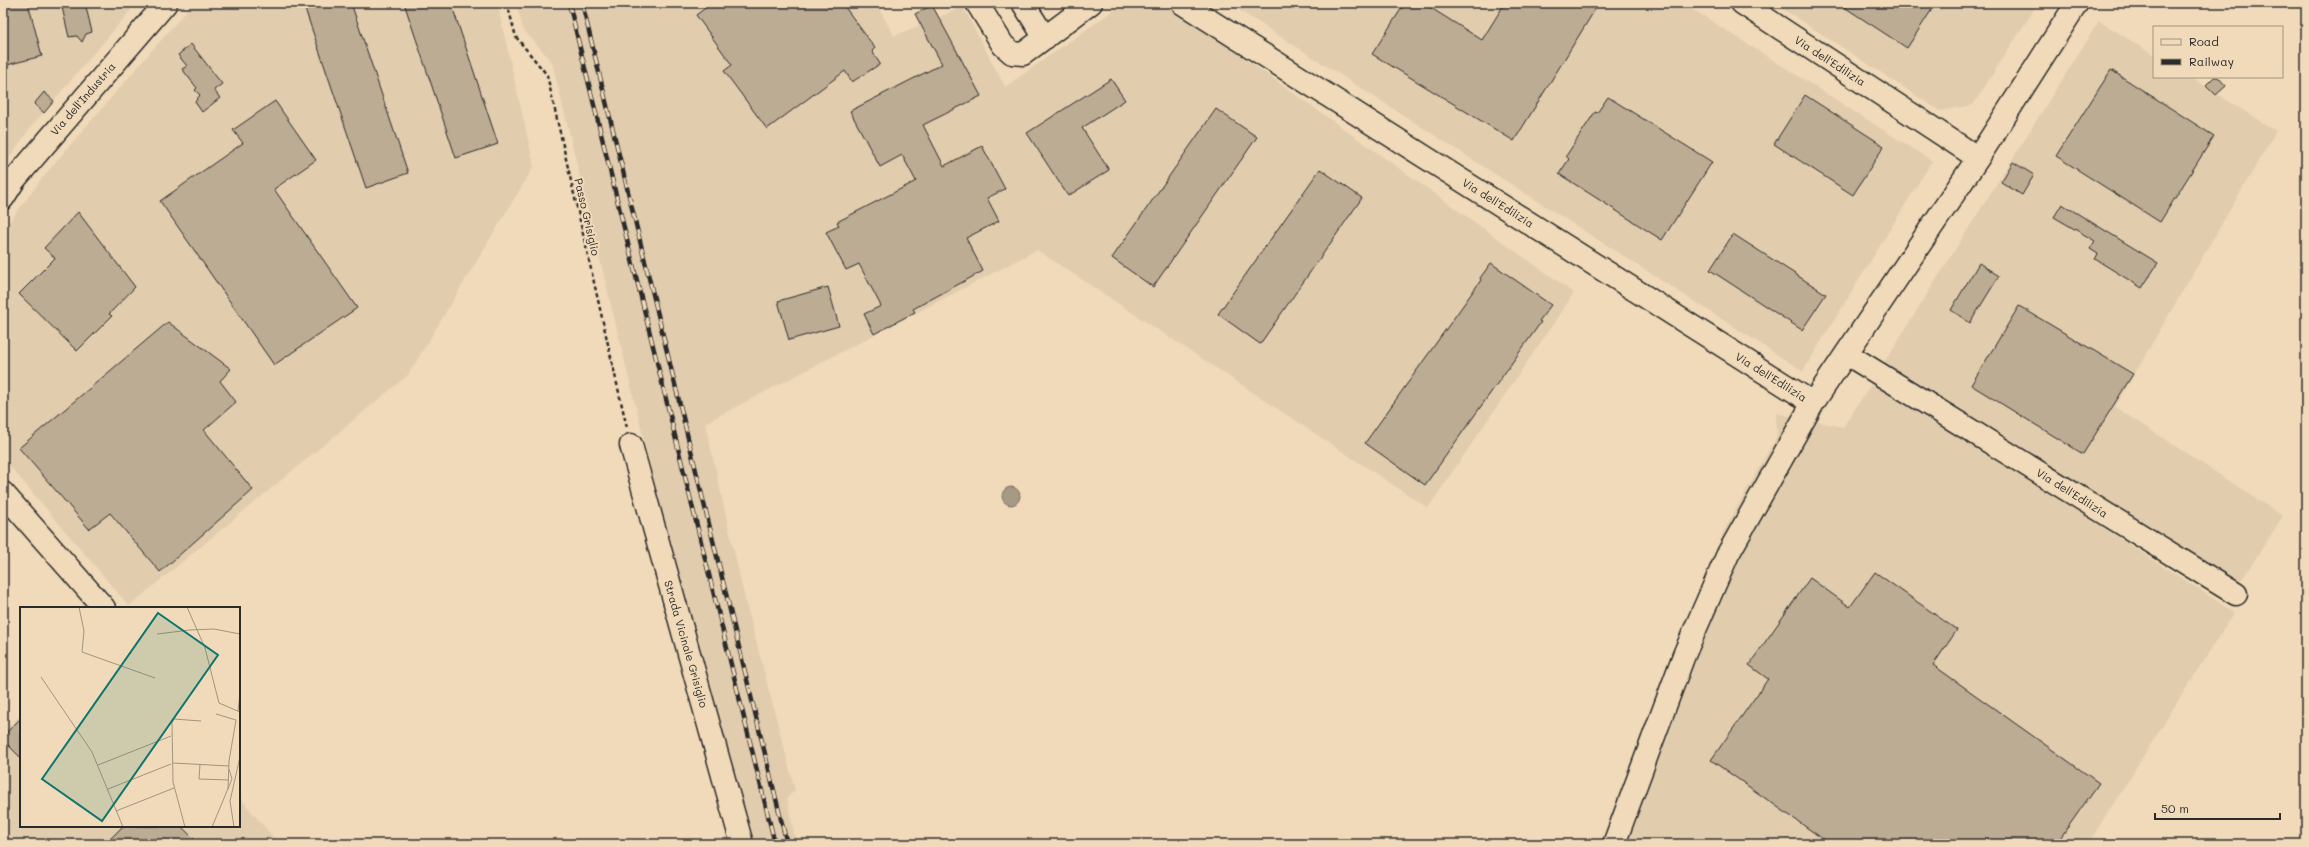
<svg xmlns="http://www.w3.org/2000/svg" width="2309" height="847" viewBox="0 0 2309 847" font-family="Mali,sans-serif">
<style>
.built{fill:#e1ccae}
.water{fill:#a79a84;stroke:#756e60}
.building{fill:#bdac94;stroke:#2b2b2b}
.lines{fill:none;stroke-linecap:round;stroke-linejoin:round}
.minor-casing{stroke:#2b2b2b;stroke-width:25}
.path{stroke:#2b2b2b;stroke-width:2.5;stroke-dasharray:4 3;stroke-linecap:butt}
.minor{stroke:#f0dab9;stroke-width:22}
.rail-casing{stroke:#2b2b2b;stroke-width:4.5}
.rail{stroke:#f0dab9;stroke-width:3;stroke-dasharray:9;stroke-linecap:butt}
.labels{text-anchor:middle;stroke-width:4;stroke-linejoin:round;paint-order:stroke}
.street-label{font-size:11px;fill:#2b2b2b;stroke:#f0dab9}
.inset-road{fill:none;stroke:#a19480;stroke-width:1}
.view{fill:#0f766e;fill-opacity:0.15;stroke:#0f766e;stroke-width:2}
.inset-edge{fill:none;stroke:#2b2b2b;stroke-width:2}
</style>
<rect width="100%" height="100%" fill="#f0dab9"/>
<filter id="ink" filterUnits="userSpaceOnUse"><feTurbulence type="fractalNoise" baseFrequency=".025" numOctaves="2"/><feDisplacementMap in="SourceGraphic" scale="8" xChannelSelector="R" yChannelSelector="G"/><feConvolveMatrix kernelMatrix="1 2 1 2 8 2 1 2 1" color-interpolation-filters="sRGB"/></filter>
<g filter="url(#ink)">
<!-- built -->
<path class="built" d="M3 3H137L30 128 3 167Z
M193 3H497L534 166 408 375 129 606 3 458V230L47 172Z
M516 3H876L894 36 963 7 1005 87 1124 3H1167L1574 293 1428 508 1037 250 705 423 744 595 795 790 787 798 796 844H748L659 502 552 62 523 29Z
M1228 3H1683L1932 161 1803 371Z
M1774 3H2038L1973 105 1940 111Z
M2099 21 2154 55V77H2190L2276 131 2115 407 2283 516 2241 581 2226 579 1882 366Z
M1874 380 2234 612 2088 844H1600L1661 679 1724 531 1777 436 1776 413 1843 427Z
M21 715V826H239V797L279 844H3V732Z"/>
<!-- water -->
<path class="water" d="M1002 496a9 9 0 1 1 18 0a9 9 0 1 1-18 0Z"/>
<!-- building -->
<path class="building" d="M3 3H28L42 56 3 66Z
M61 3H85L92 32 86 34 82 42 77 36 69 37Z
M303 3H351L408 173 366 188Z
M404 3H451L498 144 456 158Z
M712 3H842L875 48 872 51 880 64 852 82 845 71 767 129 724 71 732 65 696 15Z
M1405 3H1423L1482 40 1505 3H1599L1514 141 1372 54Z
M1838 3H1936L1907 48Z
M932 5 981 96 923 125 944 166 982 146 1005 189 987 198 999 221 966 238 983 271 913 309 915 312 874 334 864 314 881 306 859 264 846 270 826 232 839 226 837 222 916 181 902 155 880 167 850 111 942 64 915 14Z
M191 44 222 84 214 90 220 98 202 112 195 102 200 95 195 90 197 88 182 69 187 66 178 55Z
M2111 70 2214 136 2160 222 2056 156Z
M2214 77H2218L2226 86 2216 95 2206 85Z
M1111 79 1125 100 1082 128 1109 170 1068 196 1027 133Z
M44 92 54 101 44 113 34 104Z
M1805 95 1884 146 1853 195 1774 144Z
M1608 97 1712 162 1662 240 1559 174 1569 159 1566 156 1595 112 1597 113Z
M275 101 316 160 274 189 357 308 274 365 160 201 243 143 233 130Z
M1216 109 1257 137 1153 287 1112 258Z
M2013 162 2034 175 2022 195 2001 182Z
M1320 169 1362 198 1260 344 1218 314Z
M2062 204 2158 263 2142 288 2095 259 2098 254 2090 249 2095 241 2054 217Z
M78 212 135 287 109 314 112 316 77 351 19 294 55 258 44 248Z
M1733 234 1826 294 1802 330 1710 270Z
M1491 263 1551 305 1539 321 1541 322 1425 485 1365 443 1481 280 1480 278Z
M1979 263 1999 276 1970 323 1951 310Z
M828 287 839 326 789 340 778 301Z
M2019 306 2133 374 2083 454 1971 385Z
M168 322 231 369 220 381 236 402 204 430 253 490 160 572 110 513 89 529 19 448Z
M1875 572 1957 630 1933 665 2099 783 2056 844H1830L1711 760 1768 679 1749 665 1810 578 1850 607Z
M21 718V758L3 740V736Z
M123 826H181L199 844H105Z"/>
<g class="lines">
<!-- minor casing -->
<g class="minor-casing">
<path id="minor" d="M977 3 1003 45 1012 53 1023 54 1091 3
M1023 3 1045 38
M1182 3 1813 403
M1742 3 1978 158
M3 198 15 179 166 3
M1847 354 2236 594
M631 445 742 844
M3 493 104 608
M1614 844 1684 655 1728 554 1813 403 1978 158 2077 3"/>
</g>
<!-- path -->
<path class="path" d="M507 3 516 37 547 75 627 428"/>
<!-- minor -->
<use href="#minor" class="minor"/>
<!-- rail casing -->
<g class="rail-casing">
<path id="rail" d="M569 3 775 844
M582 3 787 844"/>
</g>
<!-- rail -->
<use href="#rail" class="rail"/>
</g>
</g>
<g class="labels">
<!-- street labels -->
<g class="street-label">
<text transform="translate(1830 61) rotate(33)" y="4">Via dell'Edilizia</text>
<text transform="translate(83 99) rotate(-49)" y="4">Via dell'Industria</text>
<text transform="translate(1498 203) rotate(32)" y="4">Via dell'Edilizia</text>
<text transform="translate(587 217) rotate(77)" y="4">Passo Grisiglio</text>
<text transform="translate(1771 377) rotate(32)" y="4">Via dell'Edilizia</text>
<text transform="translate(2072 493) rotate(32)" y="4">Via dell'Edilizia</text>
<text transform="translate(686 644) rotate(74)" y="4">Strada Vicinale Grisiglio</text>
</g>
</g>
<!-- overview -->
<g transform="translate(20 607)">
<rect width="220" height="220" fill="#f0dab9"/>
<path class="inset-road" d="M59 0 64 24 62 45 135 71M167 0 185 41 199 96 220 105M170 23 194 22 220 27M137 27 170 23M21 70 72 145 103 220M218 104 220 87M196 107 216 113 209 154 208 182M152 116 153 175 165 220M152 116 154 112 181 114M153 156 209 159M180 157 179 172 209 173M78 158 151 129M88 182 151 157M96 204 154 181M192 220 212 172 209 162M214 220 210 194 220 150"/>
<path class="view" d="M138 6 198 48 82 214 22 172Z"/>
<rect width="220" height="220" class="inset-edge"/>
</g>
<!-- margin -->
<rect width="2309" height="847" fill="none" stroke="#f0dab9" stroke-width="16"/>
<rect x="8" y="8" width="2293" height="831" fill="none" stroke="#2b2b2b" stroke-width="1.5" filter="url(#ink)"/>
<!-- legend -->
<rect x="2153" y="26" width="130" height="52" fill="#f0dab9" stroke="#a19480"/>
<rect x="2161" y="39" width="20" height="6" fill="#f0dab9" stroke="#a19480"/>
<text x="2189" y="46" font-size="12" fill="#2b2b2b">Road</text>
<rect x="2161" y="59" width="20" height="6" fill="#2b2b2b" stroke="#a19480"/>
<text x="2189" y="66" font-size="12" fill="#2b2b2b">Railway</text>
<!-- scale -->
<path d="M2155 813v6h125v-6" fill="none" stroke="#2b2b2b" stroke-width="2"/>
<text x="2161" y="813" font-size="12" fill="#2b2b2b" stroke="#f0dab9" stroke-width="3" paint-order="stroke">50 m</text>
</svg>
